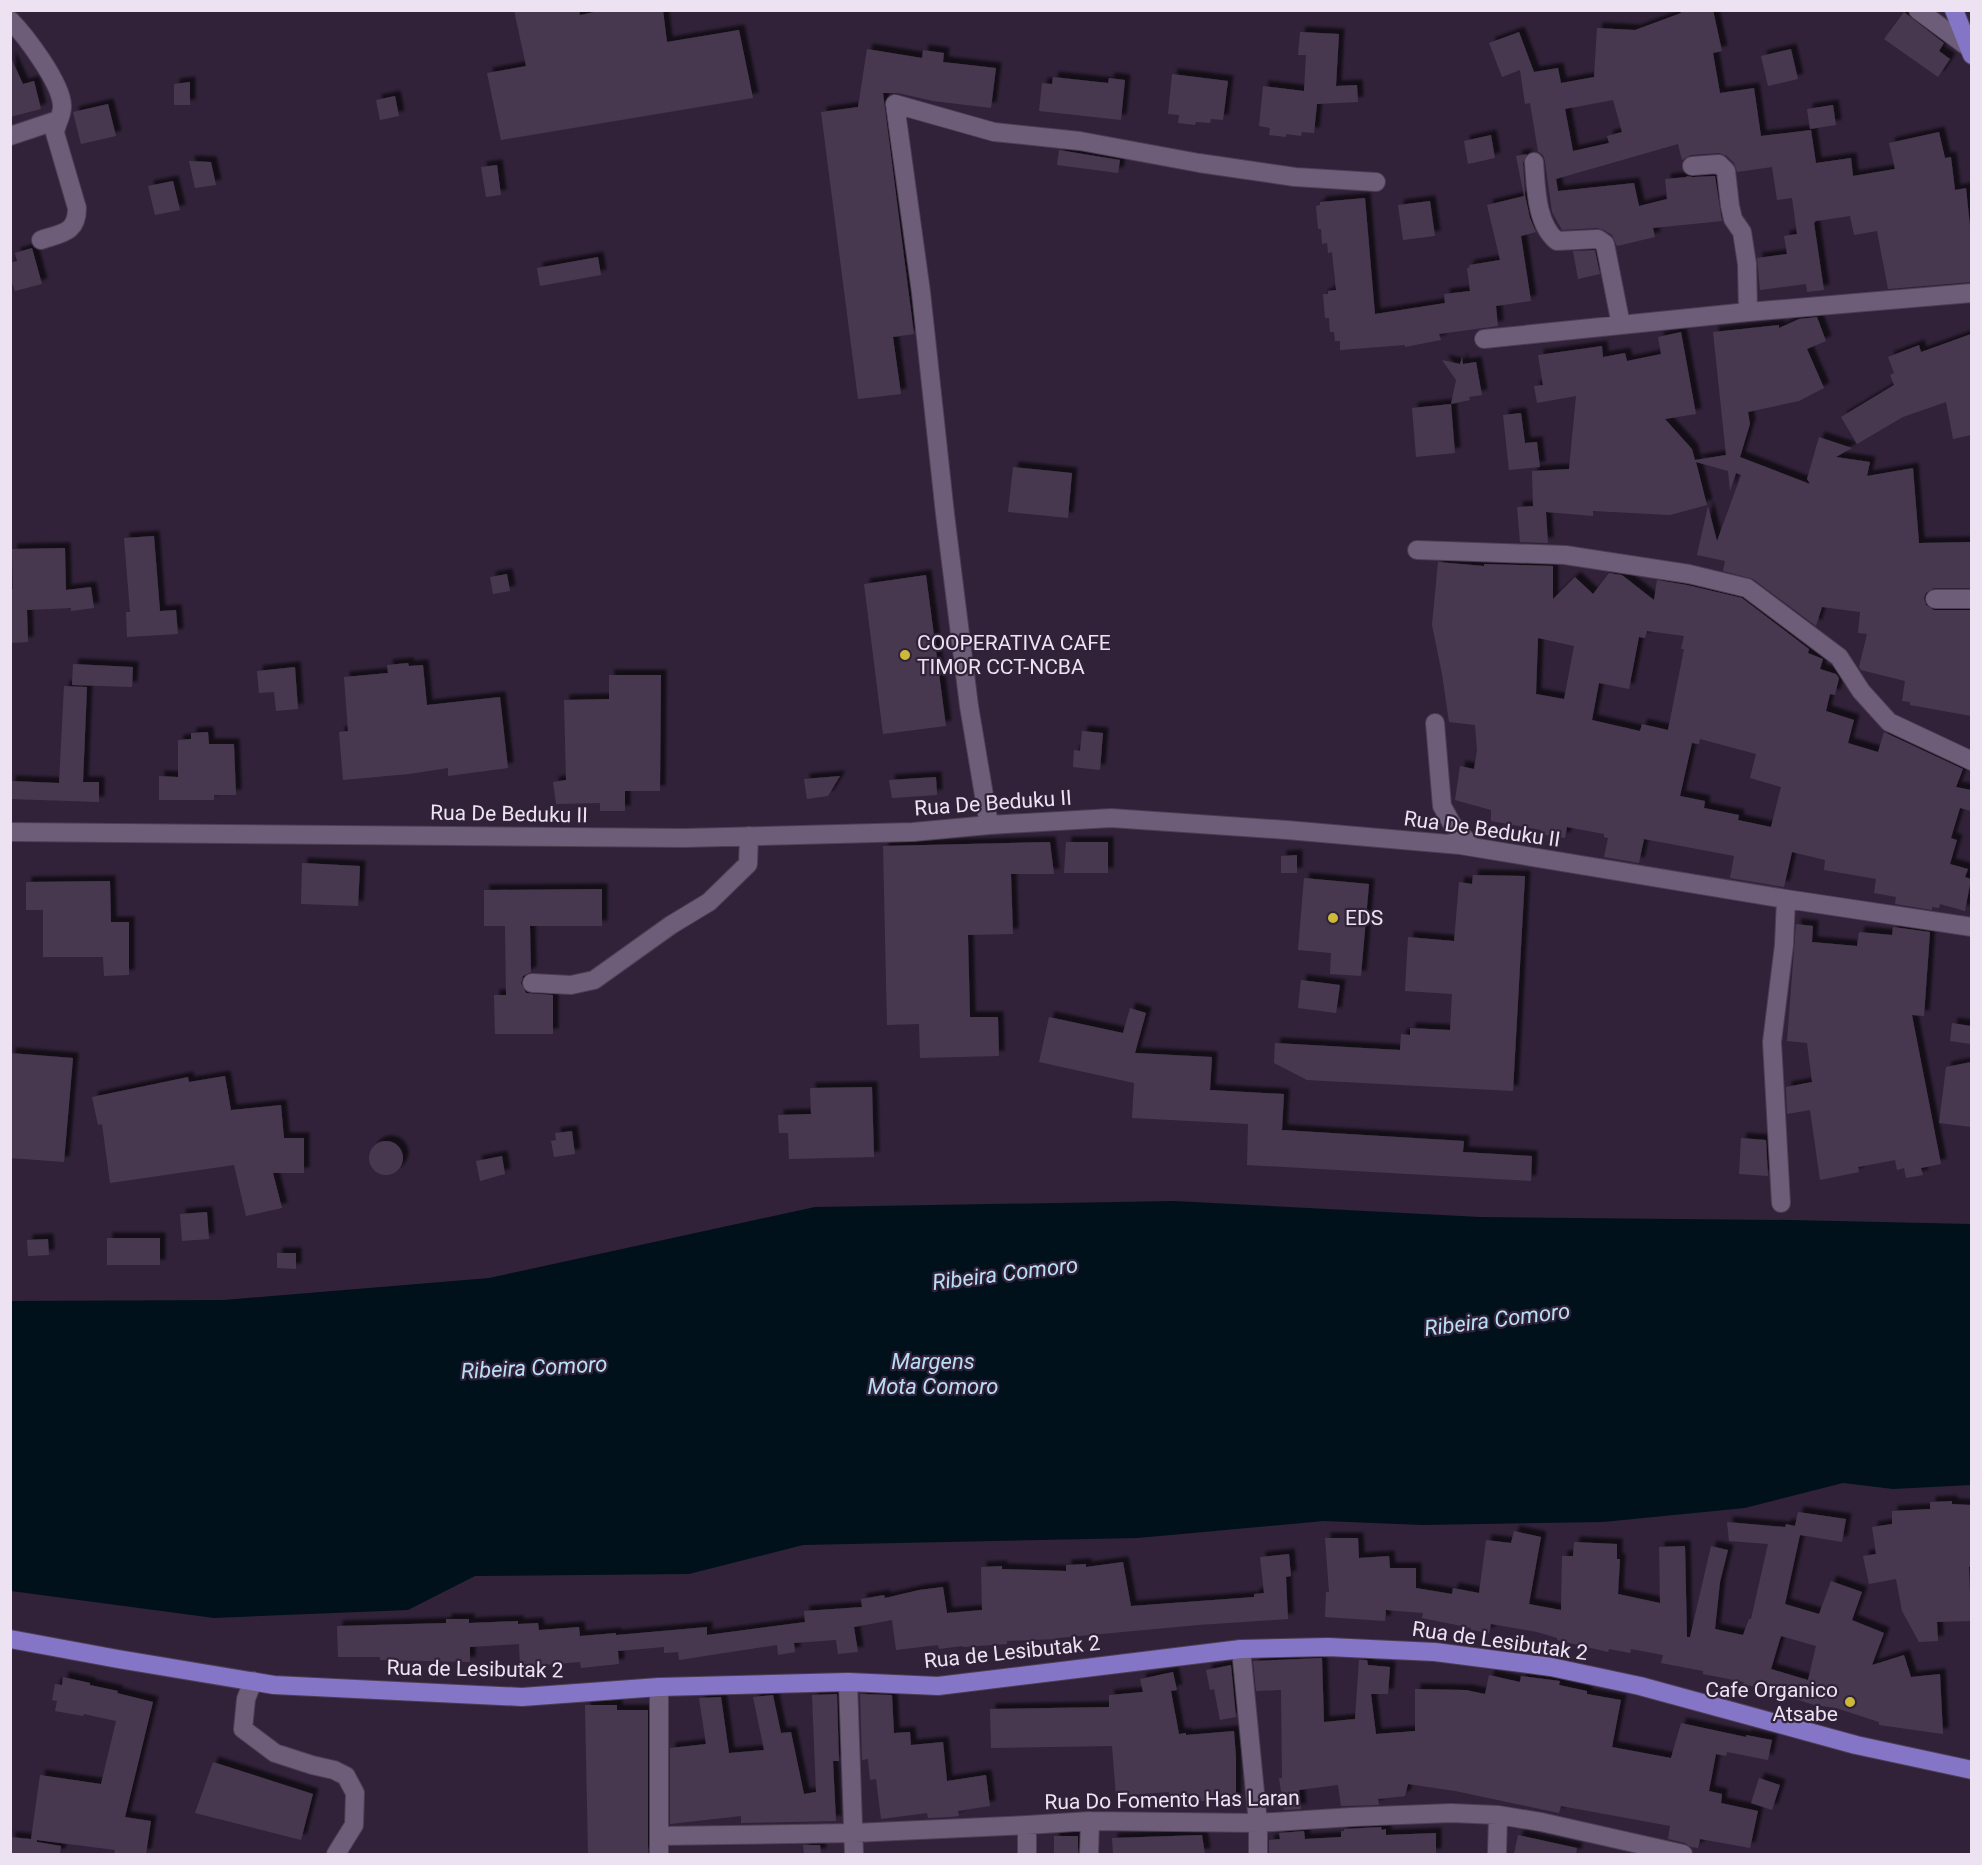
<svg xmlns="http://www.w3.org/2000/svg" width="1982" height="1865" viewBox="0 0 1982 1865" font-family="Roboto,sans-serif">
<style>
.water{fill:#00111b}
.building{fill:#473850;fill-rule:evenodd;filter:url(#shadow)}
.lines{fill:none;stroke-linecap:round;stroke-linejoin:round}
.street-casing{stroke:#4c3e52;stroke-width:20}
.primary-casing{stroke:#4c3e52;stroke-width:20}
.street{stroke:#6e5d78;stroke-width:18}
.primary{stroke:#8475c7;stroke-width:18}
.poi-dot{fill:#ccb939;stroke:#312239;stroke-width:2}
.labels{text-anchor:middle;stroke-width:4.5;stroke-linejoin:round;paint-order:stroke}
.poi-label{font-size:21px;fill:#ece2f1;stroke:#312239;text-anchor:start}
.street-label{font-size:21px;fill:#ece2f1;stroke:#312239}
.water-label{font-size:22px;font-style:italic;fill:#b7dff6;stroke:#312239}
</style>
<defs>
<filter id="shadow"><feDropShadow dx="5.5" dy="-5.5" stdDeviation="1.5" flood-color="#0009"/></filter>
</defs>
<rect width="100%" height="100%" fill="#312239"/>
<!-- water -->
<path class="water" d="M1174 1201 1480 1217 1791 1220 1971 1224V1485L1893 1489 1843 1483 1745 1508 1603 1522 1422 1525 1324 1521 1138 1538 803 1545 689 1574 475 1576 408 1610 214 1618 11 1591V1301L223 1300 489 1278 815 1207Z"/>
<!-- building -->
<path class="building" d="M514 10H579L580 15 604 10H663L667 42 739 30 753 98 501 140 487 73 526 66Z
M1680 10H1713L1722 51 1713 53 1720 93 1754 88 1761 136 1811 130 1816 163 1851 158 1853 176 1895 169 1889 143 1939 132 1945 158 1951 157 1955 190 1966 188 1971 236V282L1888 289 1877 231 1854 235 1850 216 1816 221 1814 223 1824 290 1807 292 1806 284 1760 290 1757 258 1787 254 1784 236 1797 234 1792 198 1777 200 1772 167 1737 172 1734 163 1727 156 1719 153 1691 155 1682 160 1678 144 1556 179 1558 191 1634 183 1639 206 1667 199 1665 179 1687 177 1686 176 1693 177 1715 176 1722 221 1653 228 1655 237 1617 246 1612 235 1604 230 1597 228 1562 230 1552 212 1545 161 1543 155 1537 151H1538L1530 103 1525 104 1520 70 1502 77 1489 43 1519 32 1534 72 1558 68 1561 83 1594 77 1597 28 1635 30 1681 13ZM1613 100 1622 132 1607 136 1609 143 1573 151 1565 109Z
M1904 12 1944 43 1939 51 1950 59 1938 77 1884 39Z
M1300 32 1339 34 1336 86 1357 85 1358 102 1317 104 1314 133 1302 132 1301 136 1286 134V137L1269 135 1270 128 1259 126 1263 86 1304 91 1306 55H1298Z
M867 49 922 58 923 50 944 53 943 62 996 68 991 108 933 101 898 93H883L914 334 893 337 901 394 858 399 821 112 858 107Z
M1791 49 1798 79 1768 86 1761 56Z
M10 56 23 84 34 81 41 109 10 117Z
M1172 74 1228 81 1223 120 1211 119 1210 123 1196 122 1195 125 1178 123 1179 115 1168 114Z
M1053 77 1108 83 1109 78 1125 80 1121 120 1039 111 1042 83 1052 84Z
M190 82V105H174V84Z
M395 96 399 116 380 120 376 100Z
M108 104 116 136 81 144 73 112Z
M1833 105 1836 125 1810 129 1807 109Z
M1491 135 1495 158 1468 164 1464 141Z
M1059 150 1120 160 1118 173 1057 165Z
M1527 154 1523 163 1525 195 1530 218 1536 232 1521 236 1531 301 1496 306 1498 326 1439 334 1441 340 1405 347V345L1340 350V341H1335L1334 332H1330L1329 318H1325L1323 294H1328V291L1336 290 1332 252 1328 253 1327 243 1322 244 1321 229H1318L1316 206 1320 205V202L1365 198 1375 314 1445 303 1444 294 1470 291 1467 268 1470 267 1469 265 1500 260 1487 205 1524 196 1516 156Z
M189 161 211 162 216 185 195 188Z
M497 165 501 195 486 197 481 167Z
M173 181 180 210 155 215 148 186Z
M1430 201 1435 236 1403 240 1398 205Z
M32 248 42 284 15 291 10 277V263L17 261 15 253Z
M1595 250 1600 274 1578 279 1573 251Z
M598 257 601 275 540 286 537 268Z
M1817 317 1826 341 1807 349 1824 388 1799 401 1748 412 1750 424 1740 457 1810 484 1807 479 1819 437 1852 448 1836 457 1870 462 1867 476 1913 468 1919 543 1971 542V588H1934L1926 593 1924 598 1926 605 1934 610H1971V716L1910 705V702L1902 701 1905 681 1861 670 1859 667 1867 634 1858 633 1860 612 1822 607 1816 626 1753 579 1723 571 1725 561 1697 555 1708 506 1717 541 1741 475 1736 473 1730 491 1728 471 1696 462 1707 505 1670 515 1593 511V516L1546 512 1548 543 1520 542 1517 507 1533 506 1532 471 1569 469 1576 396 1537 403 1534 386 1543 385 1538 355 1602 346 1603 357 1625 353 1627 361 1661 354 1658 337 1681 332 1696 414 1665 419 1692 449 1695 460 1726 455 1713 332 1779 325V328L1799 319Z
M1971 334V435L1953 439 1946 402 1903 417 1857 444 1841 417 1894 385 1890 375 1894 373 1888 357 1919 345 1921 352Z
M1462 357 1463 364 1476 362 1482 395 1469 397 1470 400 1451 404 1456 380 1442 360 1460 364Z
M1451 404 1455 453 1416 457 1412 408Z
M1521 413 1525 443 1537 442 1540 467 1509 470 1503 415Z
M1013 467 1072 473 1068 518 1008 512Z
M154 536 160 611 176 610 178 634 127 637 126 612H130L124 538Z
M65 548 66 590 91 587 94 608 71 611V608L27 610 28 642 10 643V589H13L12 549Z
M1438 562 1484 566V564L1553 566V599L1575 577 1593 594 1609 573 1622 575 1654 600 1657 580 1687 585 1742 598 1809 649 1808 653 1823 659 1820 669 1836 674 1839 678 1835 695 1830 694 1826 711 1854 720 1848 743 1878 752 1884 732 1963 769 1956 787 1971 790V811L1960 808 1951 838 1957 840 1950 864 1968 869 1965 877 1971 879 1965 911 1940 904 1939 908 1932 907V910L1895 904 1896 897 1874 893 1876 879 1824 870 1825 860 1792 852 1784 887 1730 878 1734 856 1644 839 1639 863 1604 857 1608 838 1604 837V834L1567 827 1565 838 1541 834V830L1491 821V810L1455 800 1460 766 1474 769 1477 750 1475 725 1449 722 1442 674 1432 625ZM1647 631 1684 636 1681 649H1684L1668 730 1642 724 1640 731 1592 720 1599 683 1629 689 1639 637 1645 638ZM1538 638 1574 646 1564 699 1536 694ZM1700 739 1756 754 1750 778 1781 787 1771 827 1738 820 1739 815 1704 808 1705 801 1680 796 1692 743 1699 744Z
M507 574 510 591 493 594 490 577Z
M926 575 946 726 883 734 864 584Z
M408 663 409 666 423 665 427 705 500 697 508 768 448 776V768L409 774 343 780 339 732 348 731 344 677 388 673 387 665Z
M73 664 133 667 132 687 72 685Z
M295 667 298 709 276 711 274 692 259 693 257 671Z
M609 675H661L660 791H625V811H600V803L556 804 553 782 566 780 564 700 609 699Z
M64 686 87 687 83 782H99V802L10 799V781L59 783Z
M1082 731 1103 733 1100 770 1073 767 1074 750 1080 751Z
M208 732 209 744H234L236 795H214V800H159V776L178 777V740L191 739V733Z
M840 776 828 796 807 799 804 779Z
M936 777 937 795 892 798 889 780Z
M1050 842 1054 874H1011L1013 934 968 935 970 1017H998L999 1056 920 1058 919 1024 887 1025 883 846Z
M1066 842H1108V873H1064Z
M1297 855V873H1281V856Z
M302 863 360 866 358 906 301 904Z
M1473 875 1525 876 1513 1091 1307 1080 1274 1063 1275 1043 1400 1050 1401 1034 1410 1035V1028L1450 1030 1452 994 1405 991 1408 937 1454 941 1459 882 1472 884Z
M1304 878 1369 884 1361 976 1330 974 1331 953 1298 950Z
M110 881 111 922H129V975L104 976 103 957H43V910H26V882Z
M602 889V926H530L531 972 523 976 521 983 526 993 553 995V1034H495L494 995H506L505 926H484V890Z
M1796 924 1813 926 1812 942 1857 946 1859 932 1892 935 1893 927 1930 932 1924 1016 1912 1015 1941 1164 1921 1168 1923 1175 1906 1178 1904 1168 1897 1170 1895 1160 1858 1167 1859 1172 1820 1180 1810 1110 1787 1114 1786 1087 1812 1082 1807 1043 1787 1041Z
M1301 980 1340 985 1336 1013 1298 1008Z
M1130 1008 1146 1013 1135 1053 1212 1057 1210 1090 1284 1094 1282 1130 1464 1141 1463 1152 1532 1156 1531 1181 1247 1165 1248 1124 1132 1118 1134 1083 1039 1062 1049 1017 1123 1033Z
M1952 1023 1971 1026V1044L1950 1041Z
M10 1053 73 1058 64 1162 10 1158Z
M1971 1062V1127L1939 1123 1946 1067Z
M225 1076 231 1110 281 1105 284 1138H304V1173H273L282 1208 246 1216 234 1165 110 1183 102 1124 98 1125 92 1097 188 1077 189 1082Z
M872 1087 874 1157 789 1159 788 1133H779L778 1115 811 1114 810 1088Z
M572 1131 575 1154 554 1157 551 1141 556 1140 555 1133Z
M1741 1138 1766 1140 1768 1176 1739 1174Z
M369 1158a17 17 0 1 1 34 0a17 17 0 1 1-34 0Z
M502 1156 505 1174 480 1181 476 1161Z
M207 1212 209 1239 182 1241 180 1214Z
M107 1238H160V1265H107Z
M48 1239 49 1255 28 1256 27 1240Z
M277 1253H296V1269L277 1268Z
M1952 1501V1504L1971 1505V1567H1969L1971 1621 1937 1622 1938 1641 1919 1642 1902 1611 1896 1579 1869 1584 1863 1556 1876 1554 1872 1527 1892 1524V1511L1930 1509V1502Z
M1798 1512 1846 1519 1842 1542 1800 1535 1785 1604 1819 1614 1831 1581 1862 1592 1852 1620 1884 1633 1872 1665 1904 1655 1911 1677 1940 1674 1943 1734 1879 1725V1722L1836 1708 1814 1705 1768 1690 1743 1684 1744 1682 1703 1674V1671L1661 1663 1663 1655 1631 1649 1630 1653 1609 1649 1608 1652 1557 1640V1638L1537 1632 1491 1624 1489 1633 1471 1630V1628L1422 1618 1423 1613 1386 1610 1385 1621 1325 1617 1326 1592H1329L1325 1538H1358L1359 1558 1389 1556 1390 1568H1416V1588L1452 1594 1453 1588 1479 1593 1486 1540 1511 1543 1514 1531 1541 1537 1529 1604 1561 1610 1562 1556H1573L1574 1542 1617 1544V1559H1620L1618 1594 1660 1603 1659 1547 1685 1546 1687 1637H1690L1711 1546 1728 1550 1720 1582 1715 1629 1743 1635 1749 1619H1751L1768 1544 1729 1541 1727 1522 1785 1527 1786 1524 1795 1526ZM1781 1636 1816 1646 1808 1680 1771 1669Z
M1289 1554 1291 1576 1286 1577 1288 1619 1198 1625 1058 1638V1639L1007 1641V1644L963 1647V1646L939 1649 938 1645 896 1650 892 1620 854 1627 858 1652 838 1654 836 1640 794 1643 795 1652 778 1655 777 1645 679 1660 678 1652 664 1653V1647L618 1651 619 1664 581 1668 580 1662 520 1667 519 1644 470 1647V1662L380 1660V1657H338L337 1626 446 1623V1619H469V1623L518 1621V1624L538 1623 539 1630 579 1627 580 1636 616 1633V1635L707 1627V1635L805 1622 804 1611 862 1607 861 1599 884 1595 885 1598 919 1590 943 1587 947 1613 982 1610 981 1567 1002 1566V1569L1066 1571V1565L1086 1564V1567L1123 1562 1131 1606 1254 1597V1594L1264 1593 1260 1557Z
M1322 1658 1324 1722 1355 1719 1359 1660H1367L1368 1665 1390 1667 1388 1694H1371L1376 1734 1415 1731V1689L1466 1690 1485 1694 1489 1675 1520 1682 1521 1676 1560 1681 1559 1685 1587 1691V1694L1621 1700 1612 1747 1671 1758 1681 1723 1746 1737V1735L1772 1740 1768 1760 1727 1752 1726 1756 1716 1754 1709 1791 1722 1794 1721 1803 1758 1811 1750 1848 1700 1839 1698 1848 1691 1847 1685 1843 1668 1839 1670 1826 1561 1806 1559 1813 1455 1791 1408 1784 1405 1796 1378 1799 1379 1805 1341 1806 1338 1785 1299 1790 1301 1809 1284 1810 1279 1778H1282L1281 1690 1256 1691 1253 1661Z
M1231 1665 1236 1717 1220 1720 1214 1689 1210 1690 1206 1670Z
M1173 1672 1177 1690 1171 1691 1179 1734 1186 1733V1735L1234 1731 1236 1757V1801H1169V1792L1116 1796 1112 1746 991 1748 990 1709 1109 1707V1695L1143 1692 1140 1679Z
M63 1677 90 1683V1685L118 1691 117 1693 153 1702 125 1817 151 1821 146 1854H114L115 1850 37 1840V1842L61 1846 60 1854H10V1837L31 1839 40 1775 101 1784 116 1721 84 1714 83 1716 55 1711 57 1701 52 1700 55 1684 62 1685Z
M837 1694 839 1761H833L836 1821 741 1823V1816L670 1824V1748L706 1744 699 1698 721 1697 729 1753 764 1750 753 1697 773 1695 781 1733 791 1732 804 1794 816 1792 812 1695Z
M860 1694 892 1695 894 1733 910 1732 911 1745 943 1742 947 1781 986 1775 990 1806 958 1811 959 1816 950 1817 928 1818 927 1813 881 1819 876 1779 870 1780 868 1759 862 1760Z
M585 1705H617V1710H648V1853L588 1854Z
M213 1762 313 1794 301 1840 195 1813Z
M1759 1778 1780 1785 1772 1810 1751 1803Z
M1381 1827 1382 1830 1386 1829V1835L1436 1833V1854H1269V1840L1280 1839 1279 1833 1304 1831 1305 1839 1341 1837V1831H1344V1829Z
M1202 1835 1205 1854H1113L1112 1838Z
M1518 1835 1577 1848 1576 1854H1514Z
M1054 1836H1078V1854H1054Z
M803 1845H820L821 1854H804Z"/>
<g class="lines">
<!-- street casing -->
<g class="street-casing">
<path id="street" d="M1918 10 1968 47
M10 20C26 36 61 83 62 105 63 115 56 123 55 133L77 208C77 233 62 233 41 240
M10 136 58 120
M1534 162C1536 187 1536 224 1557 241L1598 239 1605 244 1621 325
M1692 166 1719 164 1726 171 1730 206 1733 219 1742 232 1747 264 1748 312
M1484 339 1748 312 1972 293
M1417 550 1565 555 1689 574 1747 588 1839 657 1861 691 1889 722 1972 761
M1935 599H1972
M1435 723 1442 806 1452 824 1472 847
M989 825 969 706 945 514 921 292 895 104 994 132 1080 141 1199 163 1295 177 1376 182
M10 832 684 838 913 832 989 825 1111 818 1287 830 1460 845 1786 899 1972 927
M532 983 571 985 594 980 671 925 709 902 748 864 749 836
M1781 1203 1772 1042 1784 945 1786 899
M1241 1649 1258 1823V1854
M253 1681 246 1699 243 1729 275 1753 312 1765 334 1770 346 1776 355 1793 354 1825 336 1854
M848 1682 854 1854
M659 1687V1854
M1027 1825V1854
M659 1836 854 1833 1027 1825 1090 1821 1258 1823 1352 1817 1451 1813 1498 1815 1541 1822 1683 1854
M1089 1854 1090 1821
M1497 1854 1498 1815"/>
</g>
<!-- primary casing -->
<g class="primary-casing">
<path id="primary" d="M1954 10 1972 55
M10 1639 118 1659 274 1685 522 1697 659 1687 848 1682 938 1686 1241 1649 1328 1647 1435 1652 1551 1667 1640 1686 1856 1745 1972 1770"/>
</g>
<!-- street -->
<use href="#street" class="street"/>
<!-- primary -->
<use href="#primary" class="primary"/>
</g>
<!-- markers -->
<g class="poi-dot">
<circle cx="905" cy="655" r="6"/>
<circle cx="1333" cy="918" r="6"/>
<circle cx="1850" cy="1702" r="6"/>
</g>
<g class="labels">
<!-- poi labels -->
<g class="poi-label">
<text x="917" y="650">COOPERATIVA CAFE<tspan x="917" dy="24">TIMOR CCT-NCBA</tspan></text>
<text x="1345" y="925">EDS</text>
<text x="1838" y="1697" text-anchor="end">Cafe Organico<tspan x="1838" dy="24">Atsabe</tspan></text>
</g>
<!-- street labels -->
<g class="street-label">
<text transform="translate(993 803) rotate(-4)" y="7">Rua De Beduku II</text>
<text transform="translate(509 814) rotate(1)" y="7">Rua De Beduku II</text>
<text transform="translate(1482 829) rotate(8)" y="7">Rua De Beduku II</text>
<text transform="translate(1500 1641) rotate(8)" y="7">Rua de Lesibutak 2</text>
<text transform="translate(1012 1652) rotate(-6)" y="7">Rua de Lesibutak 2</text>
<text transform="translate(475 1669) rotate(1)" y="7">Rua de Lesibutak 2</text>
<text transform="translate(1172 1800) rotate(-1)" y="7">Rua Do Fomento Has Laran</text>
</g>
<!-- water labels -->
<g class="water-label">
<text transform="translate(1005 1273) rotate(-7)" y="8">Ribeira Comoro</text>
<text transform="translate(1497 1319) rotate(-7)" y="8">Ribeira Comoro</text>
<text x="933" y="1369">Margens<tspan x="933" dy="25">Mota Comoro</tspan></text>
<text transform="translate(534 1367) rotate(-3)" y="8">Ribeira Comoro</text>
</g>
</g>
<!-- border -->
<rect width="1982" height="1865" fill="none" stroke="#ece2f1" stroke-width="24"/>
</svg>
